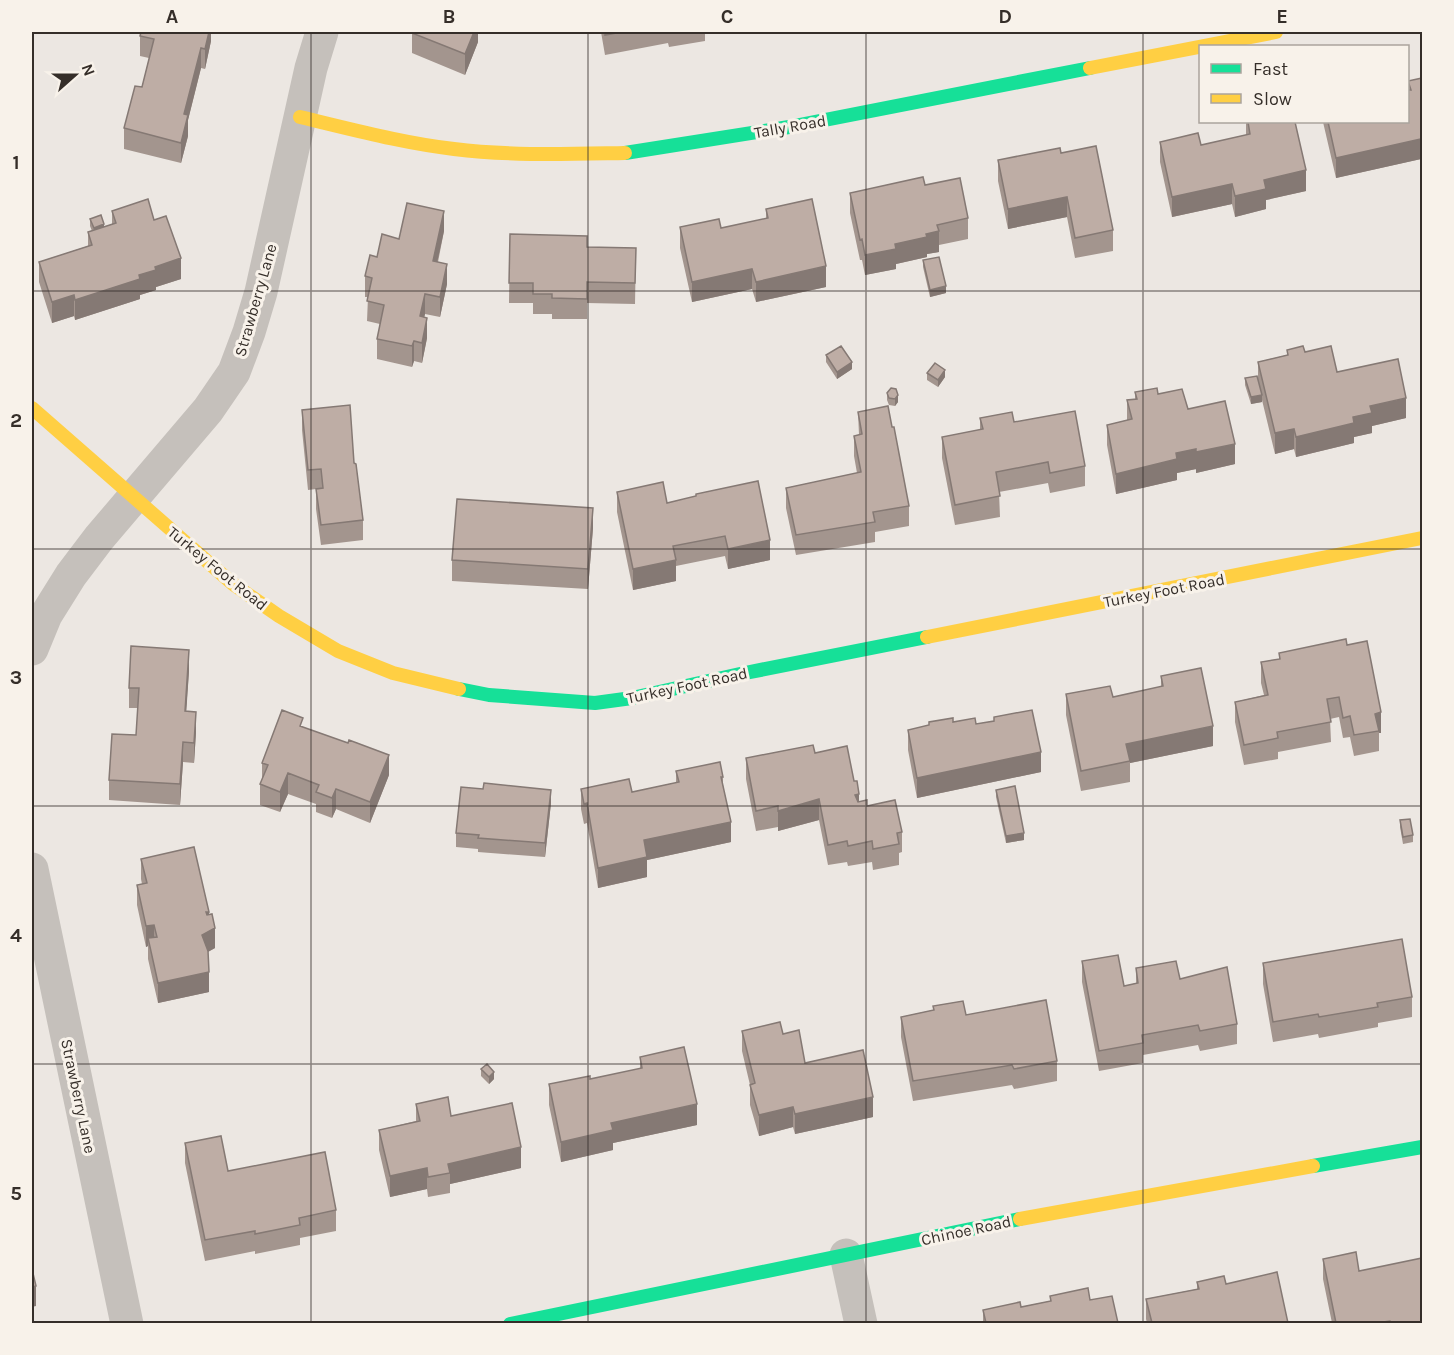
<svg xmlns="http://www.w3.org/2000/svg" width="1454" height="1355" viewBox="0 0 1454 1355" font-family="Karla,sans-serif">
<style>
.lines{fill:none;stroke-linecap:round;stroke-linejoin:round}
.street{stroke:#c5c0bb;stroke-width:33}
.fast{stroke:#16e098;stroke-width:14}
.slow{stroke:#ffcf43;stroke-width:14}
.wall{fill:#a3958e}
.shaded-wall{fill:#857974}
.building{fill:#beada5;stroke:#857974;stroke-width:1.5}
.grid{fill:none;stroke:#352e29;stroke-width:1.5;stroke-opacity:0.55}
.labels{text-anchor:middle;stroke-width:6;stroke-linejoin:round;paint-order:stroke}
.street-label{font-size:16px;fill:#352e29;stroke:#f8f2ea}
.neatline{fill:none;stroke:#352e29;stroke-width:2}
.grid-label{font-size:20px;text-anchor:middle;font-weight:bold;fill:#352e29}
</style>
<rect width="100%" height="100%" fill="#ece7e2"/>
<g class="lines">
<!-- street -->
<path class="street" d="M32 649 46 615 71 575 99 538 208 410 234 372 249 332 261 292 311 68 322 32
M32 869 127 1324
M846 1255 861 1324"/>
<!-- fast -->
<path class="fast" d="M625 153 789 127 1090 68
M459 689 489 695 595 703 632 698 740 674 927 637
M1313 1166 1422 1147
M510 1324 1020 1219"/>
<!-- slow -->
<path class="slow" d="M1090 68 1276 32
M300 117C351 129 402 143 454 149 511 156 567 154 625 153
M32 408 233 584 279 616 338 651 393 673 459 689
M927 637 1422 538
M1020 1219 1313 1166"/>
</g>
<!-- wall -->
<path class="wall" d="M211 32V41L205 69 201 68 188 120V136L181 163 124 149V128L142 87 149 58 140 56V36Z
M478 32V42L465 75 412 53V33Z
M601 32H705V41L669 47 668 43 605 55Z
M1422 78V167L1421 159 1336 178 1323 122H1407L1408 81Z
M1246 122H1295L1306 191 1266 200V209L1235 217 1232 204 1172 217 1160 162V142L1201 145 1246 135Z
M1061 153 1113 230V251L1075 258 1067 217 1008 229 998 181V160Z
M925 185 968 218V239L939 245V252L927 254V257L896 264V269L865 275 862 260H860L850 213V193Z
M766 209 826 287 756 302 752 289 692 302 680 248V227L721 228 766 219Z
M112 211 154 220 181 279 156 287V290L140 295V299L75 320 74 316 52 323 39 282V262L88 246V232L92 231 90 226V219L104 227 112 224Z
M444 231 438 262 447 284 440 317 425 314 424 317 427 338 422 363 414 361 412 367 377 359V339L380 324 367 321 368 297H365V276L377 257 399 239Z
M510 234 587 247 636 248 635 304 587 303V319H552V314H533V303H509Z
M923 260 946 293 930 297 923 267Z
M1287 350 1305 352 1337 372 1406 418 1372 426V433L1354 437V443L1296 457 1294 449 1275 454 1262 400V402L1251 404 1245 385V378L1258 380V362L1287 355Z
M826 355 852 369 837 379 826 362Z
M927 373 945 377 938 387 927 380Z
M1135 392 1158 394 1188 409 1235 464 1196 473V469L1177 473V480L1116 494 1107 445V425L1127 420V400L1135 399Z
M887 393 898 402 895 406 889 405 887 400Z
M302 410 354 463 363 520V540L321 545 316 509V489L308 490 302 430Z
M858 412 909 506V526L875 532V542L796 555 786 508V488L857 473 854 456V436L859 435Z
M980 418 1014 422 1085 466V486L1050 493 1048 483 999 492 1000 517 955 525 942 458V437L980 430Z
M617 492 667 503 770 560 728 569 725 556 676 566V581L633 590 617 512Z
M593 528 588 589 452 581V560Z
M1347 645 1381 733H1379V751L1354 756 1350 737 1343 738 1339 717 1330 719 1331 742 1278 752V759L1244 765 1235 722V702L1264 695 1261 683V662L1279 659V653Z
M189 671 186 711 196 732 194 763 183 762 180 805 109 800V780L136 735 138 708H129V688Z
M1161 676 1213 746 1130 763V782L1081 791 1066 715V694L1113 697 1161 687Z
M994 717 1041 772 917 798 908 750V730L929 726V722H953L976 724 994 721Z
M303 727 389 775 370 823 336 809 332 818 316 812V804L288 794 280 812 260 805V784L262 780V763Z
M815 753 854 781 859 801 867 806 902 832V852L899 853V865L873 870 872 862 848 866 847 862 828 865 819 820 778 831V827L756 831 746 779V758Z
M676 771 723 777V785L731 842 647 860V877L598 888 587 823 584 824 581 809V789L632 792 676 783Z
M996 790 1024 840 1006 843 996 797Z
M551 803 545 857 478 852V849L456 847V833Z
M1400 820 1413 835V842L1403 844 1400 827Z
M141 859 209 915 215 948 208 952 209 992 158 1003 148 959V946L146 947 137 905V885L142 884 141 879Z
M1082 961 1124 986 1136 983V968L1180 979 1237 1024V1044L1200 1051 1198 1045 1143 1055V1063L1099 1071 1082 982Z
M1263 963 1412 997V1017L1378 1023V1027L1319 1038 1318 1034 1273 1042 1263 984Z
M933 1006 966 1015 1057 1061V1081L1014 1089 1012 1085 913 1101 901 1037V1017L933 1010Z
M742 1031 783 1034 805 1063 873 1117 795 1134 793 1127 759 1136 750 1105V1085L742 1051Z
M640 1057 697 1125 613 1143V1150L561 1162 549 1105V1084L590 1079 640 1069Z
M481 1069 494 1079 489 1084 481 1076Z
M416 1104 451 1116 521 1168 450 1184V1193L428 1197 427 1189 390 1197 379 1150V1130L416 1121Z
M185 1143 228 1171 336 1210V1231L300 1238V1245L255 1254V1251L205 1261 185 1163Z
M1323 1259 1359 1271 1422 1323H1332L1323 1279Z
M1197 1282 1226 1284 1288 1323H1147L1146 1319V1299L1197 1289Z
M1050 1296 1090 1300 1118 1323H983V1310L1021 1307 1050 1301Z"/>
<!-- shaded-wall -->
<path class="shaded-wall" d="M209 32H211V41L205 69V49Z
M474 32H478V42L465 75V54Z
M201 48V68L188 120V136L181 163V143L184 114Z
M1421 139V159L1336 178V158Z
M1306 170V191L1266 200V209L1235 217V196L1264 180Z
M1232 184V204L1172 217V197Z
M1067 197V217L1008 229V209Z
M444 211V231L433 281V261Z
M104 224V231L94 235V228Z
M939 231V252L927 254V257L896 264V269L865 275V255L895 244 926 234Z
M181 258V279L156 287V290L140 295V299L75 320V300L155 267Z
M447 264V284L440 317V297Z
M826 266V287L756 302V282Z
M752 269V289L692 302V282Z
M946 286V293L930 297V290Z
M425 294V314L420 336V316Z
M74 295V316L52 323V302Z
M427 318V338L422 363V343Z
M414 341V361L412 367V346Z
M852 362V369L837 379V372Z
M945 370V377L938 387V380Z
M898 395V402L895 406V399Z
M1262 395V402L1251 404V397Z
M1406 398V418L1372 426V433L1354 437V443L1296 457V437L1370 406Z
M1294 429V449L1275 454V433Z
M1235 444V464L1196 473V452Z
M1196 449V469L1177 473V480L1116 494V474L1176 453Z
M593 508V528L588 589V569Z
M770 540V560L728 569V549Z
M676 560V581L633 590V569Z
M189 650V671L185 731V711Z
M196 712V732L194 763V743Z
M1381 712V733H1379L1375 714Z
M1213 726V746L1130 763 1126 744Z
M183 742V762L180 805V784Z
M1041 752V772L917 798V778Z
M389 755V775L370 823V802Z
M288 773V794L280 812V792Z
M336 789V809L332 818V798Z
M551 790V803L545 857V843Z
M859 794V815L855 795Z
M819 799V820L778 831V811Z
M731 822V842L647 860V877L598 888V868L644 840Z
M1024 833V840L1006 843V836Z
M206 912H209V931L215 928V948L202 955V935Z
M154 925V945L148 938V946L146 947V926Z
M209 972V992L158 1003V983Z
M494 1072V1079L489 1084V1077Z
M873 1097V1117L795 1134V1114Z
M697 1104V1125L613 1143V1150L561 1162V1142L611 1123Z
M793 1107V1127L759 1136V1115Z
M521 1147V1168L450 1184V1173L448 1164Z
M427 1168V1189L390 1197V1176Z
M36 1286V1306L32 1307V1287Z"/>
<!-- building -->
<path class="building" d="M141 32H209L205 49 201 48 184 114 188 115 181 143 124 128 135 86 142 87 154 39 140 36Z
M412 32H474L465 54 412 33Z
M605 32H622L605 35Z
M1422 78V146L1421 139 1336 158 1328 122H1407V90H1411L1408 81Z
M1248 122H1295L1306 170 1264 180 1266 189 1235 196 1232 184 1172 197 1160 142 1198 133 1201 145 1250 134Z
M1096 146 1113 230 1075 238 1067 197 1008 209 998 160 1060 148 1061 153Z
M923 177 925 185 960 178 968 218 937 225 939 231 926 234 927 237 895 244 896 249 865 255 862 239 860 240 850 193Z
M148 199 154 220 166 216 181 258 155 267 156 270 139 275 140 279 75 300 74 295 52 302 39 262 92 245 88 232 116 223 112 211Z
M812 199 826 266 756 282 752 269 692 282 680 227 719 219 721 228 768 218 766 209Z
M407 203 444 211 433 261 447 264 440 297 425 294 420 316 427 318 422 343 414 341 412 346 377 339 384 305 367 301 372 278 365 276 370 255 377 257 382 234 399 239Z
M101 215 104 224 94 228 90 219Z
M510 234 587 236V247L636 248 635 283 587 282V299L552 298V294H533V283H509Z
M939 257 946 286 930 290 923 260Z
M841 346 852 362 837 372 826 355Z
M1303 346 1305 352 1331 346 1337 372 1398 359 1406 398 1370 406 1372 413 1353 417 1354 423 1296 437 1294 429 1275 433 1258 362 1288 355 1287 350Z
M935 363 945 370 938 380 927 373Z
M1257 376 1262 395 1251 397 1245 378Z
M891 388 896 389 898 395 895 399 889 398 887 393Z
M1157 388 1158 394 1182 389 1188 409 1225 401 1235 444 1196 452V449L1176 453 1177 459 1116 474 1107 425 1132 419 1127 400 1137 399 1135 392Z
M350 405 354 463 356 464 363 520 321 525 316 489 323 488 321 469 308 470 302 410Z
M888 406 892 427H894L909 506 873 512 875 522 796 535 786 488 861 472 854 436 862 434 858 412Z
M1075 411 1085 466 1050 473 1048 462 996 472 1000 496 955 505 942 437 983 429 980 418 1012 412 1014 422Z
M758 481 770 540 728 549 725 536 673 546 676 560 633 569 617 492 663 482 667 503 696 496V494Z
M457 499 593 508 588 569 452 560Z
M1346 639 1347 645 1367 641 1381 712 1375 714 1379 731 1354 735 1350 716 1343 718 1339 697 1327 699 1331 722 1277 732 1278 738 1244 745 1235 702 1268 695 1261 662 1280 659 1279 653Z
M131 646 189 650 185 711 196 712 194 743 183 742 180 784 109 780 112 734 136 735 139 688H129Z
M1201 668 1213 726 1126 744 1130 761 1081 771 1066 694 1110 686 1113 697 1163 686 1161 676Z
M282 710 303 718 300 726 348 743 349 740 389 755 370 802 336 789 332 798 316 792 319 785 288 773 280 792 260 784 268 765 262 763Z
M1032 710 1041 752 917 778 908 730 929 725V722L953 718V722L975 718 976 724 994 721V717Z
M813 745 815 753 847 746 854 781H857L859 794 855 795 858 802 867 800V806L895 800 902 832 897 833 899 844 873 849 872 841 848 846 847 841 828 845 819 799 778 811V806L756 811 746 758Z
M720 762 723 777H721L731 822 644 840 647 857 598 868 587 803 584 804 581 789 629 779 632 792 679 782 676 771Z
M484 783 551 790 545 843 478 838 479 835 456 833 461 787 483 789Z
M1015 786 1024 833 1006 836 996 790Z
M1410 819 1413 835 1403 837 1400 820Z
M194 847 209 912H206L207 915 212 914 215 928 202 935 208 951 209 972 158 983 148 938 157 937 154 925 146 926 137 885 147 883 141 859Z
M1402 939 1412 997 1377 1003 1378 1007 1319 1017 1318 1014 1273 1022 1263 963Z
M1118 955 1124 986 1138 983 1136 968 1176 961 1180 979 1227 967 1237 1024 1200 1031 1198 1025 1142 1035 1143 1043 1099 1051 1082 961Z
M1046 1000 1057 1061 1014 1069 1012 1065 913 1081 901 1017 934 1010 933 1006 963 1001 966 1015Z
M780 1022 783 1034 799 1030 805 1063 863 1050 873 1097 795 1114 793 1107 759 1115 750 1085 755 1083 742 1031Z
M684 1047 697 1104 611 1123 613 1130 561 1142 549 1084 590 1076V1079L642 1068 640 1057Z
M487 1064 494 1072 489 1077 481 1069Z
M448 1097 451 1116 512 1103 521 1147 448 1164 450 1173 428 1177 427 1168 390 1176 379 1130 420 1121 416 1104Z
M221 1136 228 1171 325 1152 336 1210 299 1218 300 1225 255 1234V1231L205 1240 185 1143Z
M1356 1252 1359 1271 1422 1258V1323H1391L1390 1321 1376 1323H1336L1323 1259Z
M32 1269 36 1286 32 1287Z
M1277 1272 1288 1323H1152L1146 1299 1199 1289 1197 1282 1224 1276 1226 1284Z
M1088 1288 1090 1300 1112 1296 1118 1323H986L983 1310 1020 1302 1021 1307 1051 1301 1050 1296Z"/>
<!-- grid -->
<path class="grid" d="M311 32V1324M588 32V1324M866 32V1324M1143 32V1324M32 291H1422M32 549H1422M32 806H1422M32 1064H1422"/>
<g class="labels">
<!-- street labels -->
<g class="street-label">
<text transform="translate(790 126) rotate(-10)" y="6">Tally Road</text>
<text transform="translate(255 300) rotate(-74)" y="6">Strawberry Lane</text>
<text transform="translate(218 568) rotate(39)" y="6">Turkey Foot Road</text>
<text transform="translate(1164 590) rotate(-11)" y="6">Turkey Foot Road</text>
<text transform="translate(687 685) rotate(-12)" y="6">Turkey Foot Road</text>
<text transform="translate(79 1096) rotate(78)" y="6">Strawberry Lane</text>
<text transform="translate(966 1230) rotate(-12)" y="6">Chinoe Road</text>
</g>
</g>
<!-- border -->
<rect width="1454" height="1355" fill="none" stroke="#f8f2ea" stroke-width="66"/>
<!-- legend -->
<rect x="1199" y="45" width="210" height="78" fill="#f8f2ea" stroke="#aaa49d" stroke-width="1.5"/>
<rect x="1211" y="64" width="30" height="9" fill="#16e098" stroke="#aaa49d" stroke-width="1.5"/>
<text x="1253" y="75" font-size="18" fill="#352e29">Fast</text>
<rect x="1211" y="94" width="30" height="9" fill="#ffcf43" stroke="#aaa49d" stroke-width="1.5"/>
<text x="1253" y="105" font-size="18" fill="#352e29">Slow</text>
<!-- north arrow -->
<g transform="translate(75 75) rotate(69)" stroke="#f8f2ea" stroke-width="4.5" paint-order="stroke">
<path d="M0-4.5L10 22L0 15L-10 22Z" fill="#352e29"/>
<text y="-9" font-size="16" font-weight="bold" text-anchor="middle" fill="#352e29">N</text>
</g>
<rect x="33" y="33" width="1388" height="1289" class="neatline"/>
<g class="grid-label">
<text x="172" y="23">A</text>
<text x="449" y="23">B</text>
<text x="727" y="23">C</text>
<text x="1005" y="23">D</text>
<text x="1282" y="23">E</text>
<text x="16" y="169">1</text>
<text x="16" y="427">2</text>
<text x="16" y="684">3</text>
<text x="16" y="942">4</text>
<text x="16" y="1200">5</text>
</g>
</svg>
